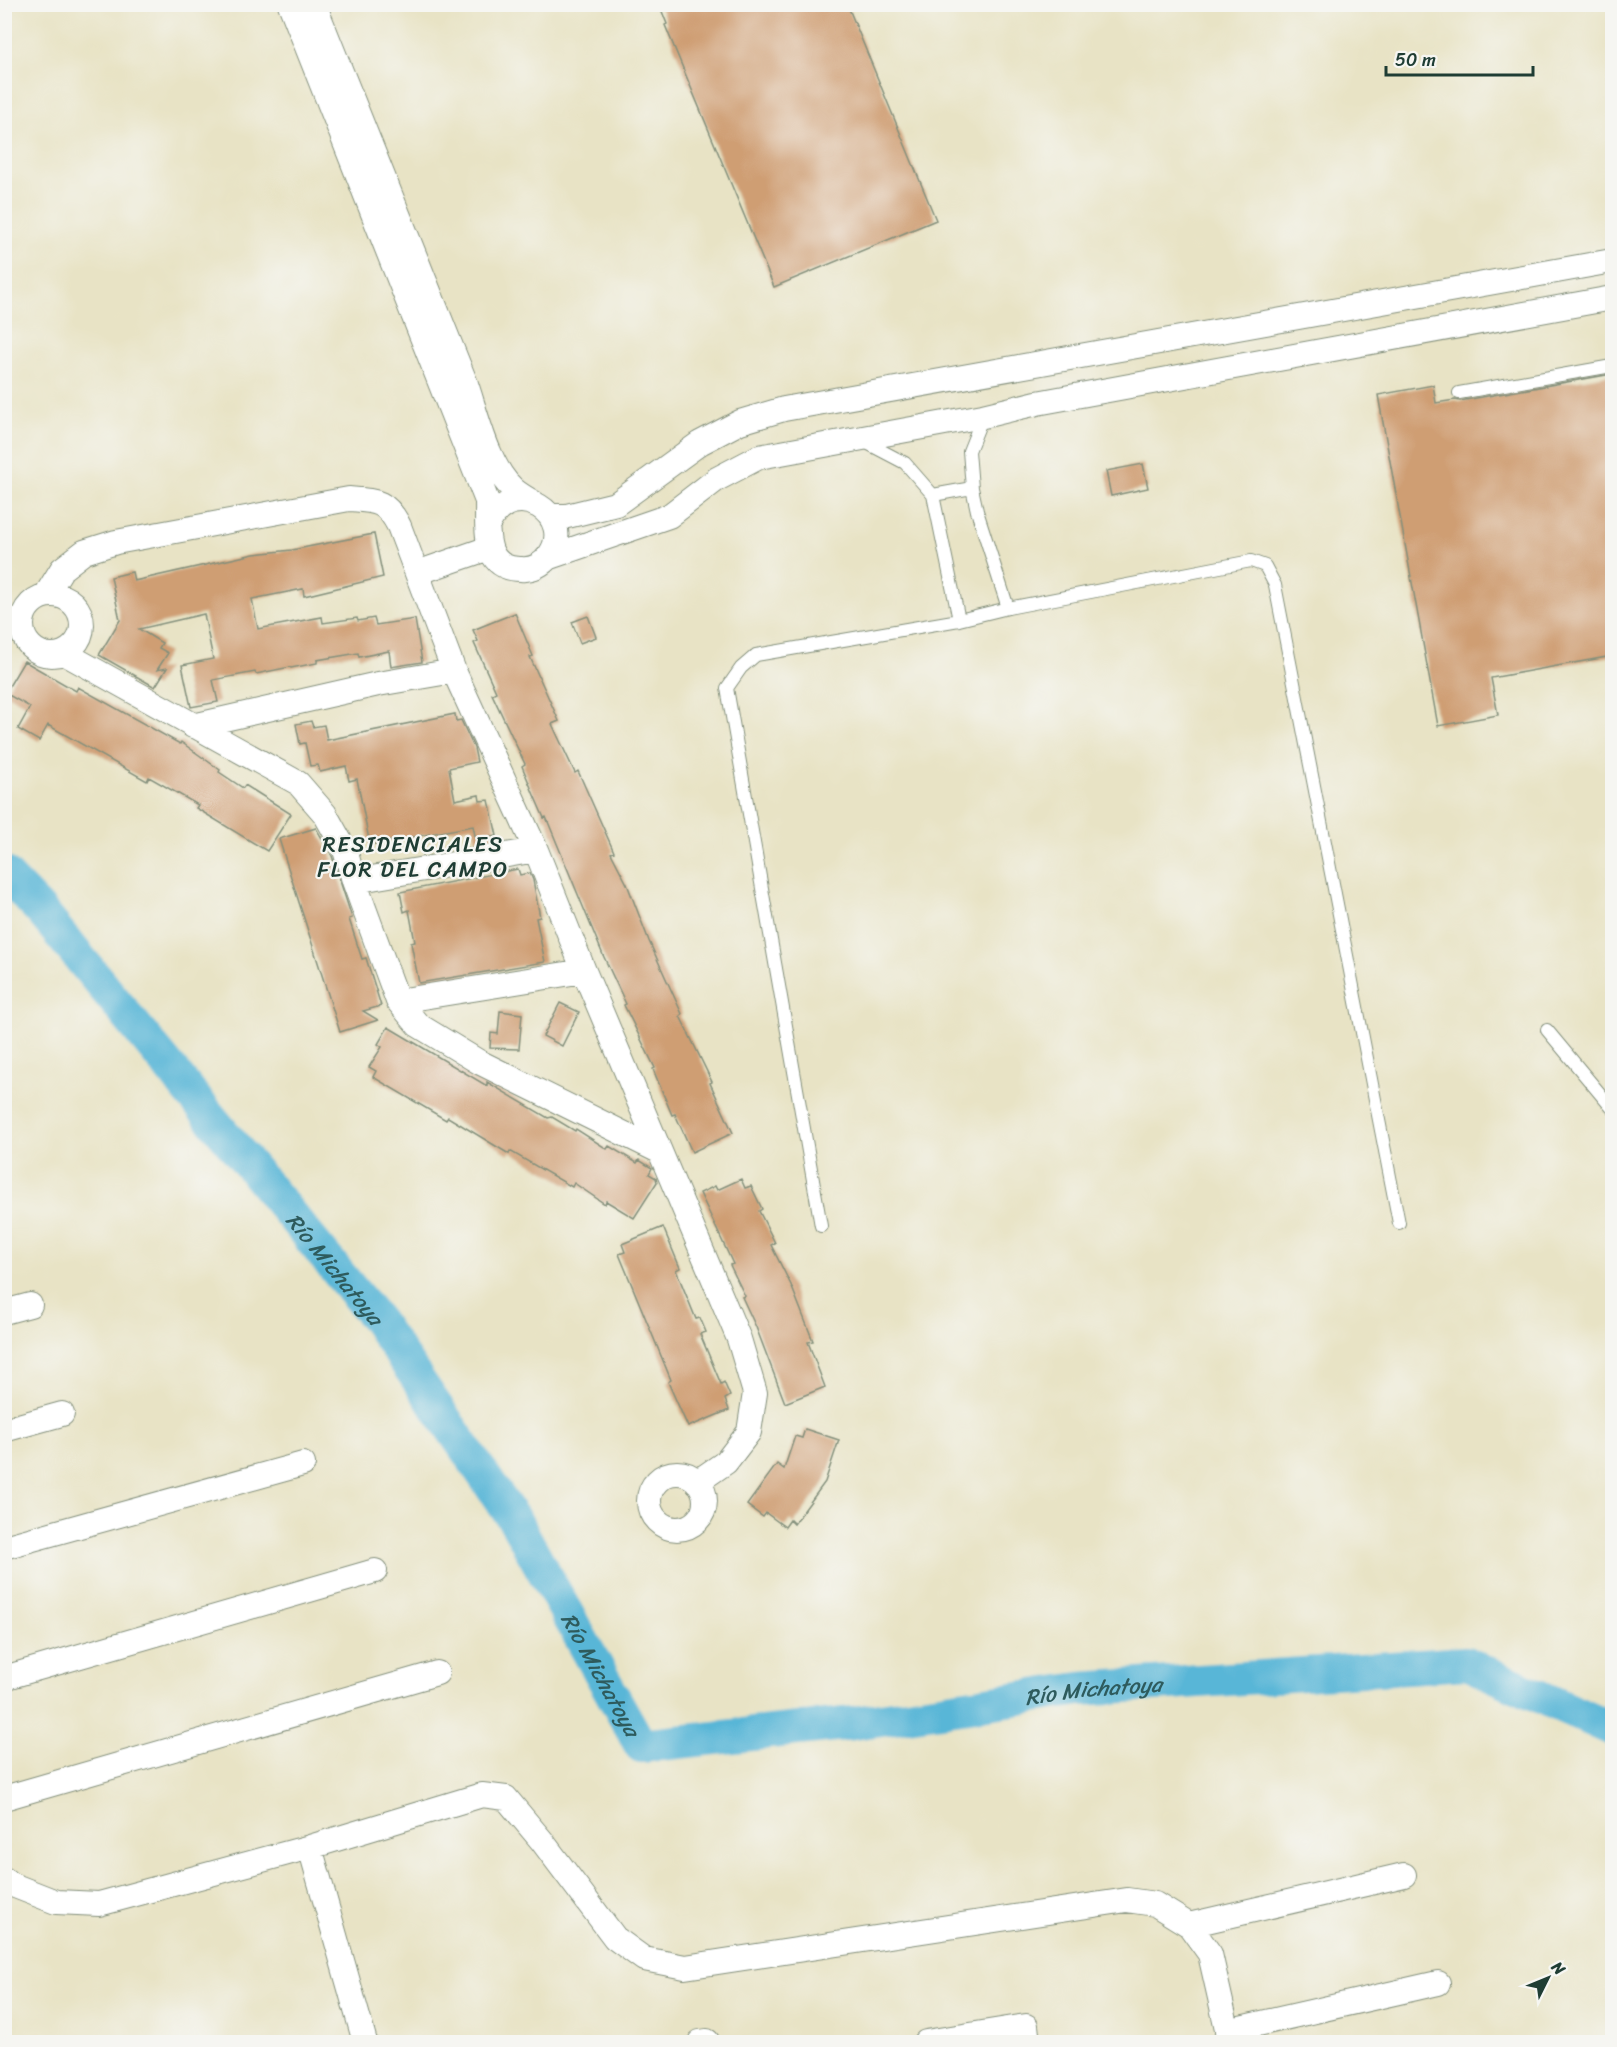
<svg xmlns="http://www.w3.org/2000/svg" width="1617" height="2047" viewBox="0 0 1617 2047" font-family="Sriracha,sans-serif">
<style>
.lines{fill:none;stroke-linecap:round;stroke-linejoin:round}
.river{stroke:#59b6d7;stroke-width:34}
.building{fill:#cf9e73}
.service-casing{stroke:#84907c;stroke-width:14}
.minor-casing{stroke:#84907c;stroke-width:26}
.service{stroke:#fff;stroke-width:12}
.minor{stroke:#fff;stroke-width:24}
.labels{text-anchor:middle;stroke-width:4.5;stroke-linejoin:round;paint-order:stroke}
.neighbourhood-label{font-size:22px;letter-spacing:1.5px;fill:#1f3d34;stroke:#f6f6f2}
.water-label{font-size:22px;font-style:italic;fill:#2e5b5d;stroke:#f6f6f2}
</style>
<rect width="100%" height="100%" fill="#f6f6f2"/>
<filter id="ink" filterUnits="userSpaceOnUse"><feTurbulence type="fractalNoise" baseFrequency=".0167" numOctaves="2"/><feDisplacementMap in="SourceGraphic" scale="12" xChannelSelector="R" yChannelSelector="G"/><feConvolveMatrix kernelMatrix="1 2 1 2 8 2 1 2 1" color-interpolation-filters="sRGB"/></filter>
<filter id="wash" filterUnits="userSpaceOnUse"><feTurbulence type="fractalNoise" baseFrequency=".008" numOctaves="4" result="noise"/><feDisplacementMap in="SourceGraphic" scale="24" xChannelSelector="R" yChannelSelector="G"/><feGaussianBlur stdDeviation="1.35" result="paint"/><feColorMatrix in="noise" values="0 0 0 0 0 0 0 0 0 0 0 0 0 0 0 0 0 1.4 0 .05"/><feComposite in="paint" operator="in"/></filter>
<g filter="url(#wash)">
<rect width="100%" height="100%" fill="#e8e3c5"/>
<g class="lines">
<!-- river -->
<path class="river" id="s1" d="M4 873 41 911 377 1320 517 1524 641 1746 854 1723 1080 1689 1466 1663 1612 1729"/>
</g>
<g id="blocks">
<!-- building -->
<path class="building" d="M659 4H847L936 220 774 287 665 25 667 24Z
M1612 374V656L1491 678 1498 715 1438 726 1378 395 1433 385 1436 403 1455 400 1460 401Z
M1143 464 1148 488 1111 496 1106 471Z
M374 534 383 577 304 596 303 589 252 599 258 629 322 617 323 623 357 618 358 621 374 618 376 625 415 619 422 662 391 667 389 651 359 657 358 653 317 660V663L291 668 290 667 256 674 255 672 213 680 218 702 191 707 182 665 213 659 204 614 139 629 162 643 159 648 168 653 157 670 167 668 155 687 99 655 120 620 111 577 132 572 134 581 254 554 292 550Z
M515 613 533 656 530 657 559 721 552 724 575 773 578 771 614 852 611 853 627 884 649 941 682 1014 680 1016 712 1082 710 1083 733 1133 692 1152 675 1114 672 1115 653 1069 655 1068 624 1005 626 1004 603 955 546 817 544 818 534 795 522 766 525 764 492 694 496 692 474 643 478 641 473 630Z
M588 616 596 637 580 643 572 622Z
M24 661 76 691 78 687 180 744 181 742 220 770 219 772 243 788 245 785 291 814 267 851 196 808 198 805 149 777 147 781 48 725 39 741 18 729 30 707 5 693Z
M455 714 456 721 461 720 474 748 477 762 449 768 455 800 479 795 480 801 489 800 497 836 476 840 473 826 370 845 357 779 349 781 346 766 320 772 318 765 310 766 305 743 300 744 296 724 311 721 313 727 324 725 327 740Z
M316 828 332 856 352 918 349 919 362 959 366 958 381 1006 363 1011 378 1020 340 1032 279 839Z
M518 869 520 875 530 873 533 880 540 917 536 918 545 962 419 983 411 943 415 942 409 910 404 912 400 892Z
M560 1003 579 1012 562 1046 543 1036Z
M500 1011 522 1014 519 1049 490 1048 491 1033 498 1034Z
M388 1027 487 1086V1082L548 1118 552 1117 575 1131 576 1129 607 1149 609 1146 637 1163 639 1160 652 1168 649 1174 656 1178 657 1182 634 1218 606 1201 605 1204 574 1183 572 1187 510 1151 509 1154 448 1117 446 1120 373 1077 376 1071 369 1067 382 1047 378 1044Z
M741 1179 745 1188 751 1186 762 1209 759 1211 775 1243 771 1245 791 1285 813 1341 808 1342 825 1387 785 1403 756 1327 742 1297 745 1296 730 1265 733 1264 700 1193 715 1186 717 1190Z
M663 1227 680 1268 676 1270 696 1319 700 1318 706 1332 700 1334 721 1384 724 1382 730 1396 725 1399 729 1410 688 1427 668 1382 671 1380 619 1254 625 1252 622 1244Z
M805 1429 839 1440 825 1482 794 1524 790 1520 785 1527 766 1513 763 1517 747 1505 777 1464 784 1469 795 1436 802 1438Z"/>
</g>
</g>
<g filter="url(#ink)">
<use href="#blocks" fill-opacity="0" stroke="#84907c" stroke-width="1.5"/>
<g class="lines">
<!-- service casing -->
<g class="service-casing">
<path id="service" d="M1459 393 1612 366
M983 416 969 451 972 488 977 511 1008 608
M863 441 905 463 933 495 959 620
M933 495 972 488
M1547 1030 1612 1108
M821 1226 727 688 741 668 756 655 959 620 1008 608 1251 561 1265 566 1275 585 1399 1223"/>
</g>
<!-- minor casing -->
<g class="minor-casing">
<path id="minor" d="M290 4 487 501C488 528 481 569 521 569 532 570 542 565 549 556 578 517 514 473 488 524
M314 4 466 384C477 416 488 467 514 490 520 495 527 499 534 503
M550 516H567L616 504 700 443 740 422 784 409 1612 261
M547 558 669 516 717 479 759 457 983 416 1037 403 1612 298
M417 573 489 548
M22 625a30 30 0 1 1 60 0a30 30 0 1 1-60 0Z
M46 595 62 569 84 552 116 542 349 499C376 501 386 500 399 526L454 671 536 850 584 971 739 1339 755 1393 749 1432 726 1462 697 1482
M64 653 298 783 325 814 345 850 354 881 398 1001 418 1025 479 1062 659 1151
M193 726 378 684 454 671
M354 881 536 850
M398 1001 584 971
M4 1312 30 1305
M4 1430 62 1414
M649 1501a28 28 0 1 1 56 0a28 28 0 1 1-56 0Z
M4 1547 303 1464
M4 1678 375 1571
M4 1798 437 1673
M310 1847 365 2042
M4 1879 10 1884 56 1902 99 1904 310 1847 482 1795 506 1798 542 1841 615 1938 644 1959 685 1967 1127 1900 1155 1904 1189 1925 1210 1954 1230 2042
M1189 1925 1404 1875
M1227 2031 1438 1983
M700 2042 707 2041
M926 2042 1026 2026 1028 2042"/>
</g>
<!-- service -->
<use href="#service" class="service"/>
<!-- minor -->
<use href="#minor" class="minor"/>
</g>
</g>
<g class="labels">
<!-- neighbourhood labels -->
<g class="neighbourhood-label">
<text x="413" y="852">RESIDENCIALES<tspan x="413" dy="25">FLOR DEL CAMPO</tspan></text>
</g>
<!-- water labels -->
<g class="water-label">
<text dy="8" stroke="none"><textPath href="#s1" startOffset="516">Río Michatoya</textPath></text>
<text dy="8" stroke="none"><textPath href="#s1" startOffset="1002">Río Michatoya</textPath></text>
<text dy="8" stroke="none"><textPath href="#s1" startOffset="1540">Río Michatoya</textPath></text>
</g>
</g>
<!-- margin -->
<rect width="1617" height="2047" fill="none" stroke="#f6f6f2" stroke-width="24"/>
<!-- north arrow -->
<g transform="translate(1548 1978) rotate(47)" stroke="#f6f6f2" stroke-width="4.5" paint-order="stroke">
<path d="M0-4.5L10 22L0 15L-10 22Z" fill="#1f3d34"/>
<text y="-9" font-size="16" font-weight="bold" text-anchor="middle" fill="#1f3d34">N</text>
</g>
<!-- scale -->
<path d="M1386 66v9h147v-9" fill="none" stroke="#1f3d34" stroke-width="3"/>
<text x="1395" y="66" font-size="18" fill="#1f3d34" stroke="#f6f6f2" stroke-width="4.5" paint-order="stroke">50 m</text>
</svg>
